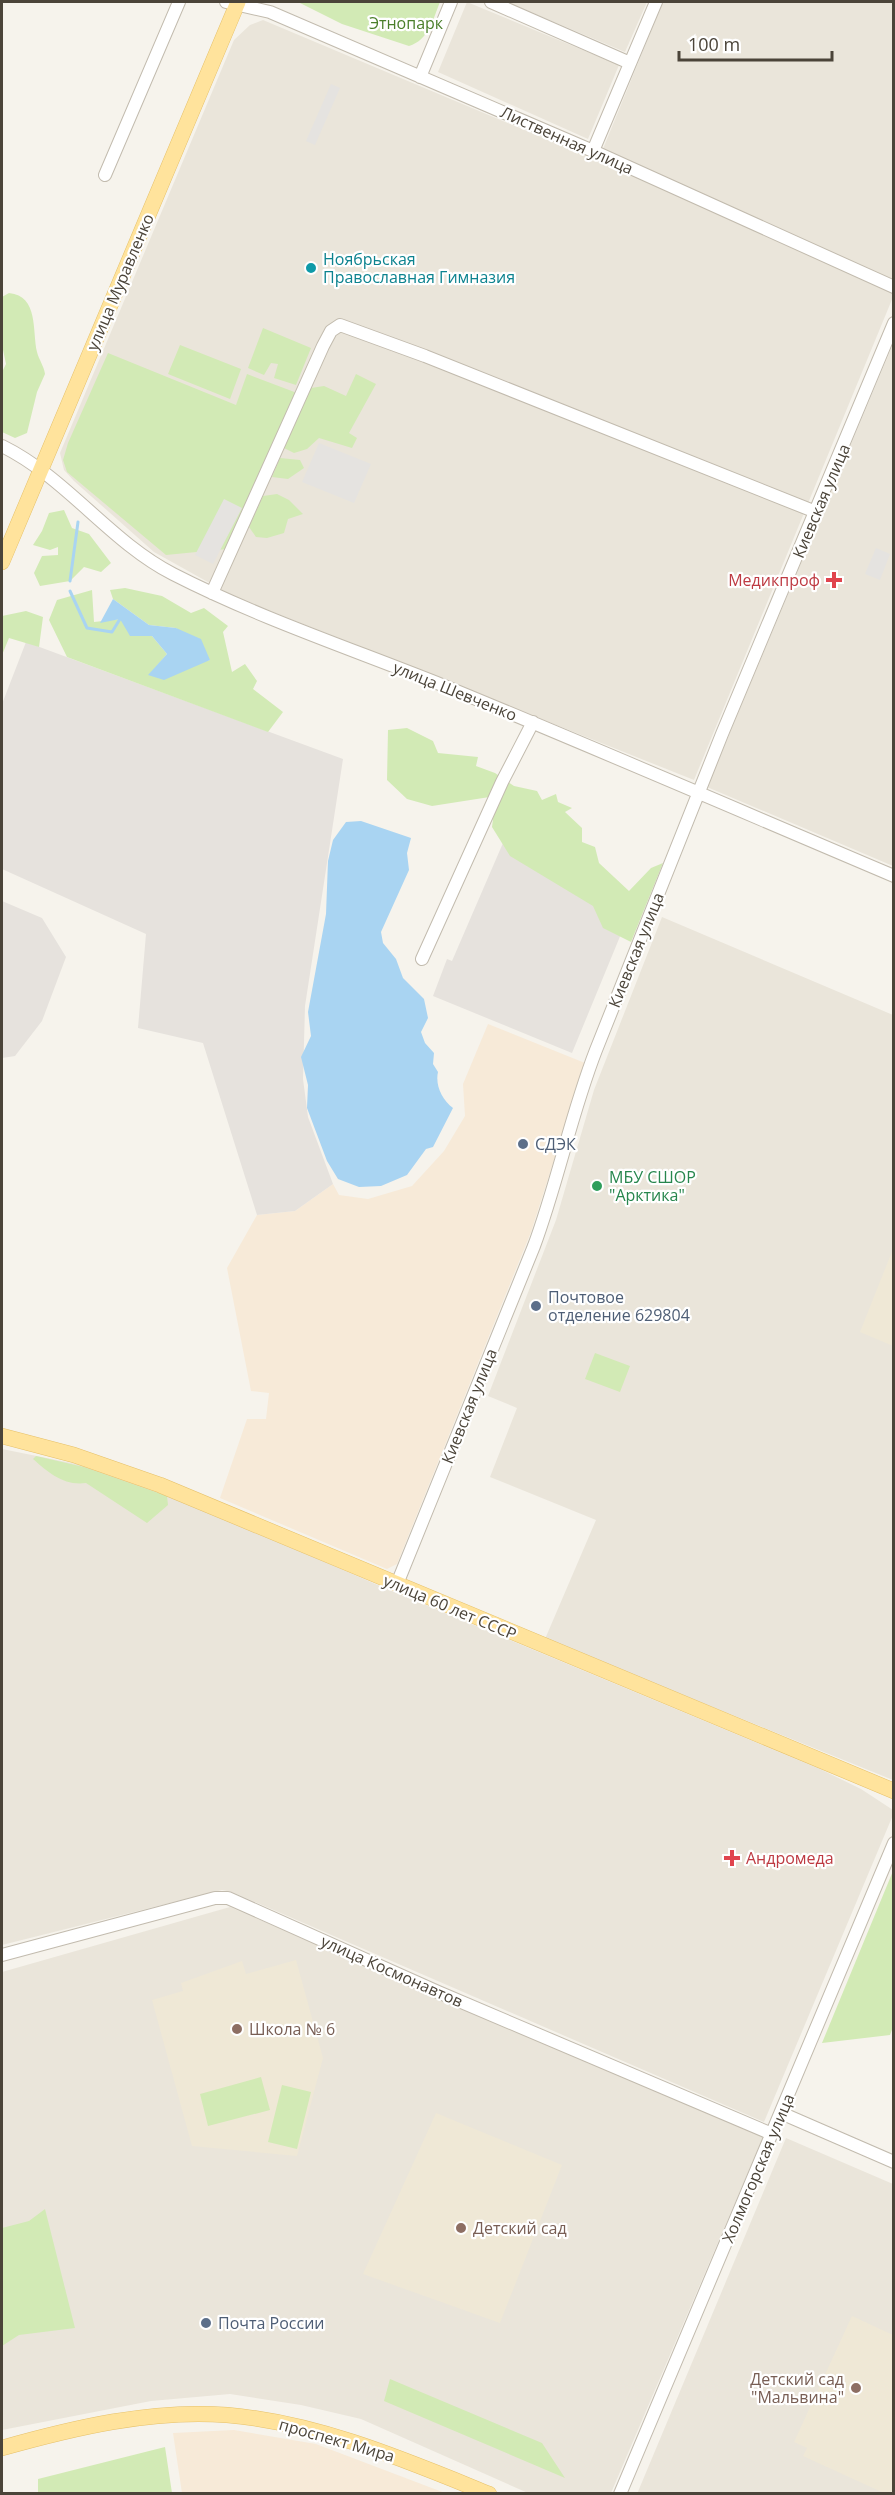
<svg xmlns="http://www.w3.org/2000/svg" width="895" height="2495" viewBox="0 0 895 2495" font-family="'Open Sans',sans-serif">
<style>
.residential{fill:#eae5da}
.commercial{fill:#f7ead8}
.industrial{fill:#e6e2dd}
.education{fill:#efe8d6}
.green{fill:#d2eab5}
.parking{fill:#e5e3e0}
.water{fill:#a9d4f2}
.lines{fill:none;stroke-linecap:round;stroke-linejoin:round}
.stream{stroke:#a9d4f2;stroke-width:3}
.minor-casing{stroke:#c2bbae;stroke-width:14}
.major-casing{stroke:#e6c16a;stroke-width:16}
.minor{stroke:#fff;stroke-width:12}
.major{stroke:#ffe39c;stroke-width:15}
.culture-dot{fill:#0f9aa8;stroke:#fff;stroke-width:2}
.health-dot{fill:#e0444e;stroke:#fff;stroke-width:2}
.service-dot{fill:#5c6f8a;stroke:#fff;stroke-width:2}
.leisure-dot{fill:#2e9e5b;stroke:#fff;stroke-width:2}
.education-dot{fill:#8d6e63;stroke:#fff;stroke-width:2}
.labels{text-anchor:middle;stroke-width:4.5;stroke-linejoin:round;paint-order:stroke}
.park-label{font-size:16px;fill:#4a7f2a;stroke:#fff}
.street-label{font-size:16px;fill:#4b4439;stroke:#fff}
.culture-label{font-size:16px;fill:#0d838f;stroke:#fff;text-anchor:start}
.health-label{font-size:16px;fill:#be3a42;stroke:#fff;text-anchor:end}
.service-label{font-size:16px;fill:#4e5e75;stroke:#fff;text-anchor:start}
.leisure-label{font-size:16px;fill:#27864d;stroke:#fff;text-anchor:start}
.education-label{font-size:16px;fill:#785e54;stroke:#fff;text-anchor:start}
</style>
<rect width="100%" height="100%" fill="#f6f3ec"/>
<!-- residential -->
<path class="residential" d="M467 2 619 65 588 139 438 72Z
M507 2H647L625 52Z
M663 2H893V297L694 780 233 596 154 552 74 481 64 470 60 453 234 40 250 25 263 20 598 161Z
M893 344V866L707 787Z
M662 917 893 1015V1780L545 1639 596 1520 490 1477 517 1408 488 1396 556 1220 594 1090Z
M2 1449 96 1468 168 1494 380 1586 820 1769 861 1789 893 1810V1815L764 2122 232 1892 222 1890 2 1945Z
M230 1907 763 2137 611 2493H528L361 2419 301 2405 230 2394 151 2401 2 2430V1972Z
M786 2138 893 2184V2493L637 2494Z"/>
<!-- commercial -->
<path class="commercial" d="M488 1024 585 1063 531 1232 397 1564 387 1569 220 1498 247 1419H266L269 1393 251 1391 227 1268 257 1215 295 1211 333 1184 339 1195 368 1199 412 1186 444 1151 465 1116 463 1084Z
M234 2430 316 2444 445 2493H182L173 2433Z"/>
<!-- industrial -->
<path class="industrial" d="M26 642 343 759 305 1006 303 1079 308 1117 333 1184 295 1211 257 1215 203 1043 138 1028 146 934 2 869V704Z
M503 843 635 900 572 1053 433 996 447 959 452 961Z
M2 901 42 918 66 957 42 1021 15 1056 2 1058Z"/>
<!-- education -->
<path class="education" d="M893 1249V1346L860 1332Z
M296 1960 323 2058 297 2156 192 2146 152 2000 183 1991 181 1983 242 1961 246 1974Z
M436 2113 562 2165 500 2323 363 2274Z
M852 2316 893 2335V2493H884L803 2456 807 2448 794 2442Z"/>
<!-- green -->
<path class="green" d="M298 2H440C433 19 429 40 409 46L342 24Z
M9 293C39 296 32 331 37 352 39 360 44 366 45 374L37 392 27 433 15 438 2 432V372L6 364 2 345V297Z
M263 328 311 348 296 385 274 378 278 364 271 363 264 375 248 368Z
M180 345 241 369 230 399 168 374Z
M108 353 236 405 247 374 297 393 227 549 166 555 67 472 63 460 68 443Z
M356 374 376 384 349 433 357 438 352 448 319 438 307 449 294 453 284 448 311 388 324 386 346 396Z
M280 458 300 460 304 468 288 479 272 477Z
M277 494 289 500 303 514 288 519 284 533 267 538 256 537 249 527 263 496Z
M64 510 72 528 89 534 111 563 101 572 84 567 70 581 40 586 34 573 42 556 58 555V547L50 550 33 545 42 531 49 513Z
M125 588 162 596 191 613 204 608 228 626 223 632 232 672 245 664 257 681 253 689 283 712 268 732 67 657 49 620 57 600 92 590 94 622 120 619 152 636 167 654 149 675 210 660 176 628 149 625 113 599 110 590Z
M26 611 43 617 39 647 9 638 2 655V616Z
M407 728 433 741 438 753 478 757 476 766 495 773 514 786 537 791 542 800 556 794 558 802 572 808 565 812 582 828V842L595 847 599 863 629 891 651 868 663 863 631 942 603 928 593 906 510 856 492 827 496 796 432 806 407 799 387 780 388 730Z
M595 1353 630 1366 620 1392 585 1379Z
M36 1456 84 1467 167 1496 168 1505 147 1523 86 1483C64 1486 49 1473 33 1459Z
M893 1871V2027L890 2035 822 2043Z
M261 2077 270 2110 208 2126 200 2094Z
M282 2085 311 2092 297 2149 268 2142Z
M45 2209 75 2328 19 2335 2 2346V2228L29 2221Z
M390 2379 542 2443 565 2478 384 2401Z
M165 2447 172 2493H38V2479Z"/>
<!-- parking -->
<path class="parking" d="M331 84 340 88 315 145 306 141Z
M319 443 371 464 354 503 302 482Z
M224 499 242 508 213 564 195 555Z
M876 548 890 554 880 580 865 574Z"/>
<!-- water -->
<path class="water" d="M113 599 149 625 176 628 201 639 210 660 164 680 148 675 167 654 152 636H130L120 619 100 623Z
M361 821 411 838 407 853 409 870 381 932 383 943 396 959 403 978 424 999 428 1018 421 1032 425 1043 434 1053 433 1064 438 1072C435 1085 442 1100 453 1108L433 1147 426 1149 407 1175 381 1186 359 1187 338 1179 327 1161 307 1108 308 1085 301 1057 311 1036 308 1012 326 914 328 861 333 840 346 822Z"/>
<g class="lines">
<!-- stream -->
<path class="stream" d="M70 581 78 522
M70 591 87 628 112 632 120 619"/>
<!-- minor casing -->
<g class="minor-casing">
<path id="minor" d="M226 2 270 12 593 151 894 287
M491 2 630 63
M420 77 451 2
M593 151 656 2
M105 175 179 2
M2 446C67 478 109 541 173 574 259 618 352 649 442 685 593 747 743 812 894 876
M212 593 323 346 331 331 340 325 425 356 816 512
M422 959 502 782 533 722
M397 1584 534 1246C558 1181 571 1114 596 1050L722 734 894 323
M2 1955 215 1898H228L438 1992 772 2134
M781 2113 894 2162
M620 2494 894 1843"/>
</g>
<!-- major casing -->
<g class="major-casing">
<path id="major" d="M2 562 238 2
M2 1436 74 1455 160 1485 894 1791
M2 2448C73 2428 152 2409 227 2415 319 2423 405 2460 489 2494"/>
</g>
<!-- minor -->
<use href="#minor" class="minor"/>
<!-- major -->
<use href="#major" class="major"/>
</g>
<!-- markers -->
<circle class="culture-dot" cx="311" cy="268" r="6"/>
<g class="health-dot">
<path d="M831 571h6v6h6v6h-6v6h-6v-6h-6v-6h6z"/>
<path d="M729 1849h6v6h6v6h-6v6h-6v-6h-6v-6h6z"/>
</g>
<g class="service-dot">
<circle cx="523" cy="1144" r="6"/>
<circle cx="536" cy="1306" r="6"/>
<circle cx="206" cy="2323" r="6"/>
</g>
<circle class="leisure-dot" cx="597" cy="1186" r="6"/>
<g class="education-dot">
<circle cx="237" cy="2029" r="6"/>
<circle cx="461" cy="2228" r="6"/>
<circle cx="856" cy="2388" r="6"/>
</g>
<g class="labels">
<!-- park labels -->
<g class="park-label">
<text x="406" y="29">Этнопарк</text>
</g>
<!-- street labels -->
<g class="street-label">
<text transform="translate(567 140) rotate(24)" y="6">Лиственная улица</text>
<text transform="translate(120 282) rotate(-67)" y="6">улица Муравленко</text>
<text transform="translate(821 501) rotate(-67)" y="6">Киевская улица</text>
<text transform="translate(455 691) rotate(22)" y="6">улица Шевченко</text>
<text transform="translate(636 950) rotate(-68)" y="6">Киевская улица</text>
<text transform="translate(469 1406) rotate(-68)" y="6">Киевская улица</text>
<text transform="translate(450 1607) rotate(23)" y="6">улица 60 лет СССР</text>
<text transform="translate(392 1971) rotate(24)" y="6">улица Космонавтов</text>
<text transform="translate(758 2168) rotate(-67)" y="6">Холмогорская улица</text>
<text transform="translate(337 2440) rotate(16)" y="6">проспект Мира</text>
</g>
<!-- culture labels -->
<g class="culture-label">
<text x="323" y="265">Ноябрьская<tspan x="323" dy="18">Православная Гимназия</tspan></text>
</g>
<!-- health labels -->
<g class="health-label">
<text x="820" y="586">Медикпроф</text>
<text x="746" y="1864" text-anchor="start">Андромеда</text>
</g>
<!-- service labels -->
<g class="service-label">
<text x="535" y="1150">СДЭК</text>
<text x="548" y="1303">Почтовое<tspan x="548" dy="18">отделение 629804</tspan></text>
<text x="218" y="2329">Почта России</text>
</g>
<!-- leisure labels -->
<g class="leisure-label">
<text x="609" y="1183">МБУ СШОР<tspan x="609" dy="18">"Арктика"</tspan></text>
</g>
<!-- education labels -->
<g class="education-label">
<text x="249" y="2035">Школа № 6</text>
<text x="473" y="2234">Детский сад</text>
<text x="844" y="2385" text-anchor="end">Детский сад<tspan x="844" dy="18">"Мальвина"</tspan></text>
</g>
</g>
<!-- border -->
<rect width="895" height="2495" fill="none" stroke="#4b4439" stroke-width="6"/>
<!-- scale -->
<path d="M679 51v9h153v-9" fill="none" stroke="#4b4439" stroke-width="3"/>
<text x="688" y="51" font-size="18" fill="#4b4439" stroke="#ffffff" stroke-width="4.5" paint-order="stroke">100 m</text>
</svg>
